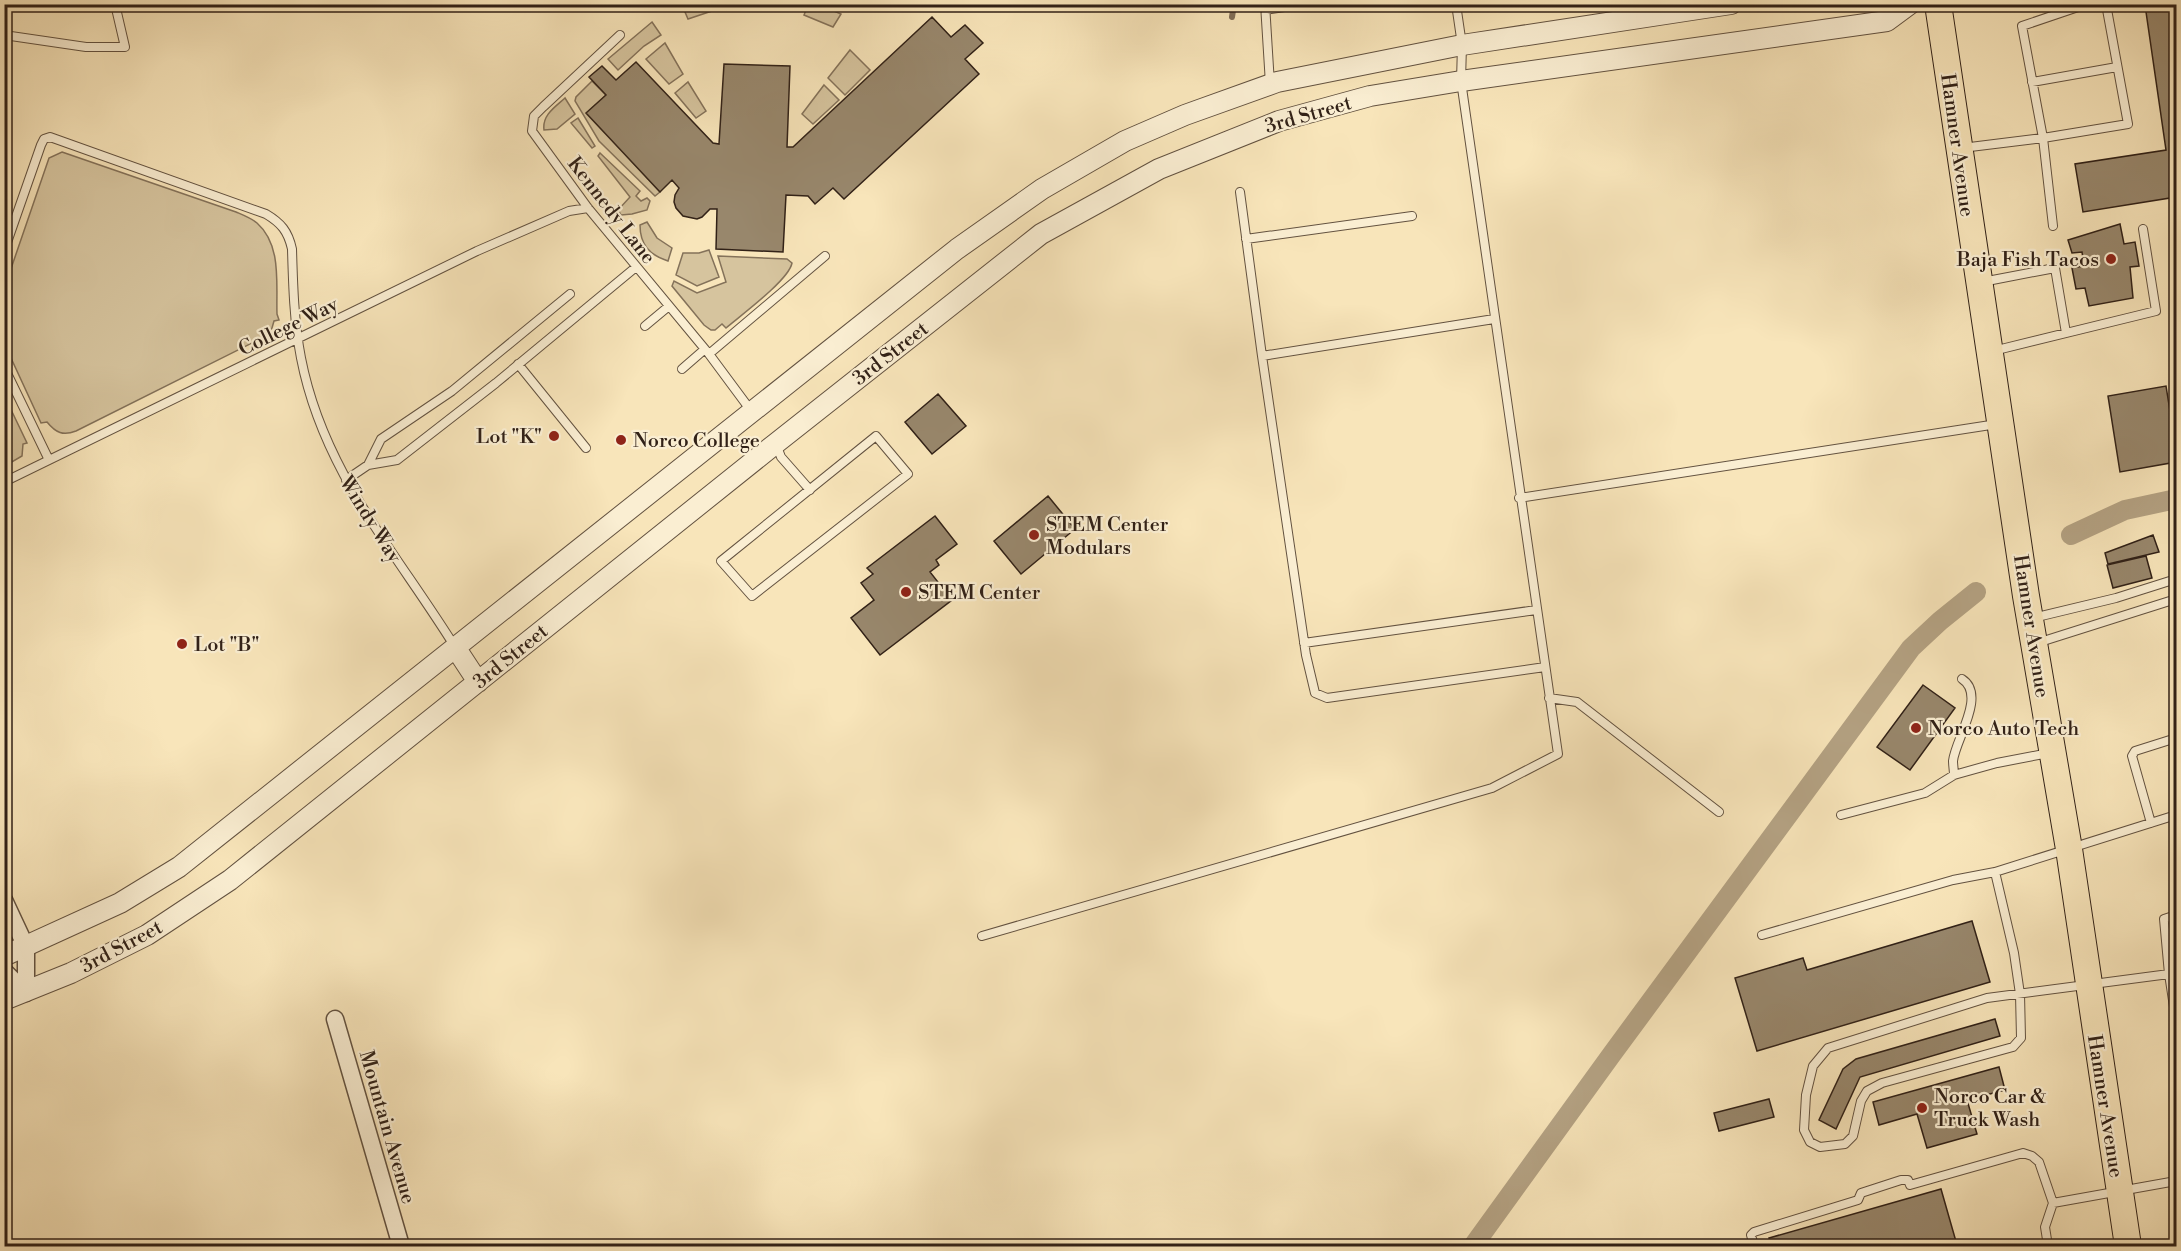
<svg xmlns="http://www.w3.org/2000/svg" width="2181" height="1251" viewBox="0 0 2181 1251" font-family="'Libre Bodoni',serif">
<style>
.green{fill:#d6c49e;stroke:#84725a;stroke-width:1.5}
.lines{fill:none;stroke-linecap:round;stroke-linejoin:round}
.stream{stroke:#806e58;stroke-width:6}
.canal{stroke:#b4a283;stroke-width:20}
.building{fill:#98876c;stroke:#312117;stroke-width:1.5}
.service-casing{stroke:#635240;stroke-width:10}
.minor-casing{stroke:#635240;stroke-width:19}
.tertiary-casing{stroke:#635240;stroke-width:22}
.primary-casing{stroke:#312117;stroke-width:28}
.service{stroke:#faeed2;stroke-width:8}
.minor{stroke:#faeed2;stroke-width:16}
.tertiary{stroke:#faeed2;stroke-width:20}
.primary{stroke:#f8e5ba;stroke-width:26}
.poi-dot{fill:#8f2418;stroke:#faeed2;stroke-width:2}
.labels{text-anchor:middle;stroke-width:4.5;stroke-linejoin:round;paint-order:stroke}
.street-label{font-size:20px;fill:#312117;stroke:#faeed2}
.poi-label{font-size:20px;fill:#312117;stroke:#faeed2;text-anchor:start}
</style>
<rect width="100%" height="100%" fill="#f8e5ba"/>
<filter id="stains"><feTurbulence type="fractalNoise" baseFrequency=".00333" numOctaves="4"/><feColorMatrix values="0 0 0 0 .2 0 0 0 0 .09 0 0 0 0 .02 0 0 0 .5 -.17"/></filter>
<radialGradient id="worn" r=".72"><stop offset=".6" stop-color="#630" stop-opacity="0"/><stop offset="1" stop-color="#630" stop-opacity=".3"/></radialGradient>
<!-- green -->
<path class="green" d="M682 5H714L715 10 688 19Z
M808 5H820L841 14 833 27 804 15Z
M652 22 661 35 644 46 618 70 608 59Z
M665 43 683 74 669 84 646 59Z
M850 50 870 70 845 95 828 78Z
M592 81 606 95 587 113 660 192 655 196 599 141 575 101 576 97Z
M688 82 706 111 696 118 675 93Z
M824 85 839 100 813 124 802 114Z
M565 98 575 114 557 129 544 130C542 115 555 107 565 98Z
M578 118 595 146 592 148 571 123Z
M62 152 236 212C243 215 251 218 257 223 282 245 276 284 277 314L279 320 274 321 272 328 266 336 76 431C63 436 56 433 47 422L41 423 5 345 4 289 49 158Z
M600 153 640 191 636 196 641 201 647 198 650 201 647 210 632 214 621 215 618 210 630 197 598 156Z
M647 222 657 238 672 248 668 261C649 255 640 244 640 225Z
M709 250 719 277 697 286 676 275 683 253H699Z
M718 256 787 259 792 263C789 280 740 316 726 328L722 324 715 330H711L704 325 672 286 674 281 697 293 726 282Z
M4 395 27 443 23 444 22 456 5 466Z"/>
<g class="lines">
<!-- stream -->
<path class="stream" d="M1232 17 1234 4"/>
<!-- canal -->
<path class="canal" d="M2071 535 2125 510 2176 499
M1473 1246 1612 1054 1911 648 1940 621 1976 592"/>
</g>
<!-- building -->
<path class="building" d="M2176 4V197L2083 212 2075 164 2166 150 2145 5Z
M932 17 951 37 965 25 983 43 965 59 979 74 844 199 833 188 815 204 808 196 786 195 783 252 716 249 717 209H710L702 217 697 219 683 216 676 208 674 202 675 195 679 188 672 180 660 192 586 113 606 95 589 77 602 66 616 80 636 62 713 143 719 144 724 64 790 66 787 147H793Z
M2120 224 2124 244 2135 242 2139 266 2130 267 2133 298 2089 306 2085 288 2076 289 2072 268 2084 266 2082 252 2072 253 2068 240Z
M2166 386 2176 449V462L2120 472 2108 396Z
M938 394 966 426 932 454 905 422Z
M1048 496 1075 529 1021 574 994 541Z
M935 516 957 544 936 560 939 565 930 572 952 600 880 655 851 618 874 600 861 583 873 574 867 568Z
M2153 535 2159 552 2108 564 2105 553Z
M2146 556 2152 578 2113 588 2107 565Z
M1923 685 1955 708 1910 770 1877 747Z
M1972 921 1990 982 1757 1051 1735 978 1803 958 1807 970Z
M1995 1019 2000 1036 1860 1077 1836 1129 1819 1120 1843 1069 1856 1059Z
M1999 1067 2005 1090 1967 1100 1977 1134 1927 1148 1917 1114 1879 1125 1873 1102Z
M1769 1099 1774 1117 1719 1131 1714 1113Z
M1941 1189 1957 1245 1772 1246 1769 1238Z"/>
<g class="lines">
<!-- service casing -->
<g class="service-casing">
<path id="service" d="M1265 4 1270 84
M1265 10 1304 4
M4 35 86 47H125L115 4
M620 35 543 107 534 116 532 131 588 208 709 354 752 412
M2032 82 2117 67
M1962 148 2043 138 2022 26 2087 4
M1240 192 1262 356 1494 319
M2053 226 2043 138 2128 124 2106 4
M1246 239 1412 216
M4 251 41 145 44 139 50 137 266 214C281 223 288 231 292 249 293 285 294 322 301 358 323 472 396 552 455 647
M1982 282 2055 268 2066 333
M645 326 669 306
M1993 351 2156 311 2143 229
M709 354 825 256
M1262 356 1306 655 1315 693 1327 698 1545 667
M518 364 586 448
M4 367 49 460
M682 369 705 349
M876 436 908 474 752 596 721 561Z
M776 444 781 457 810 490
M368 465 381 439 452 391 570 294
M346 480 368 465 397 460 496 383 636 267
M4 482 477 251 569 211 588 208
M1519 498 1997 424
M2033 618 2116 598 2176 579
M1304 643 1536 610
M2037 643 2176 599
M1549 698 1577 702 1719 812
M1954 775C1954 771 1953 765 1953 761 1955 740 1987 695 1962 679
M1841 815 1925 793 1954 775 1997 763 2049 753
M2151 823 2132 756 2135 751 2173 739
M1995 872 2014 953 2020 994 2021 1038 2013 1047 1882 1083 1867 1091 1861 1101 1853 1136 1845 1144 1820 1147 1810 1142 1804 1130 1806 1095 1813 1066 1828 1048 1987 998 2169 974 2164 919 2176 915
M1762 935 1953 880 1995 872 2176 815
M982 936 1492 788 1558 754 1461 81 1462 45 1456 4
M2176 972 2169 974 2176 1020
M2053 1203 2176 1181
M1754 1246 1751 1235 1754 1232 1858 1200 1861 1193 1901 1180H1908L1910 1185 2023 1153 2032 1156 2039 1162 2053 1203 2045 1227 2048 1246"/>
</g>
<!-- minor casing -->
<g class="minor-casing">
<path id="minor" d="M4 900 26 947V993
M4 971 26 993
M335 1019 401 1246"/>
</g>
<!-- tertiary casing -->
<g class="tertiary-casing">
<path id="tertiary" d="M455 647 478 682
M4 956 120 903 179 867 957 249 1042 189 1125 141 1185 115 1277 82 1462 45 1731 4
M4 1000 71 973 147 935 230 880 775 444 1041 234 1159 169 1279 121 1370 96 1461 81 1887 21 1910 4"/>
</g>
<!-- primary casing -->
<g class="primary-casing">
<path id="primary" d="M1938 4 2026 596 2069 849 2128 1246"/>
</g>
<!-- service -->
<use href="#service" class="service"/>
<!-- minor -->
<use href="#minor" class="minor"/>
<!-- tertiary -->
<use href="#tertiary" class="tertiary"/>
<!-- primary -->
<use href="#primary" class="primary"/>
</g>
<!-- markers -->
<g class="poi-dot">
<circle cx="2111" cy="259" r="6"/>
<circle cx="554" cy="436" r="6"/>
<circle cx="621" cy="440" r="6"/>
<circle cx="1034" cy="535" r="6"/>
<circle cx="906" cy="592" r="6"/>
<circle cx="182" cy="644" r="6"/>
<circle cx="1916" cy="728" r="6"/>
<circle cx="1922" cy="1108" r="6"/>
</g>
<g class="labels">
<!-- street labels -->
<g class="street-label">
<text transform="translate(1308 114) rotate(-16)" y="7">3rd Street</text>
<text transform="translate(1958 145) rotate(82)" y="7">Hamner Avenue</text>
<text transform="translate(612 210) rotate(52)" y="7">Kennedy Lane</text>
<text transform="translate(288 326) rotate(-26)" y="7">College Way</text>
<text transform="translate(890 353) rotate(-38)" y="7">3rd Street</text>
<text transform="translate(371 519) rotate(58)" y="7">Windy Way</text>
<text transform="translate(2032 626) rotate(81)" y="7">Hamner Avenue</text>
<text transform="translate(510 656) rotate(-39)" y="7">3rd Street</text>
<text transform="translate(121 946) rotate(-28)" y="7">3rd Street</text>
<text transform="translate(2106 1106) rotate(81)" y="7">Hamner Avenue</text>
<text transform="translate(388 1127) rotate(74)" y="7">Mountain Avenue</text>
</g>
<!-- poi labels -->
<g class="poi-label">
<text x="2099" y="266" text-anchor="end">Baja Fish Tacos</text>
<text x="542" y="443" text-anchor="end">Lot "K"</text>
<text x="633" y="447">Norco College</text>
<text x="1046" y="531">STEM Center<tspan x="1046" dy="23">Modulars</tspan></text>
<text x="918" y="599">STEM Center</text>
<text x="194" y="651">Lot "B"</text>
<text x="1928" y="735">Norco Auto Tech</text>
<text x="1934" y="1103">Norco Car &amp;<tspan x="1934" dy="23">Truck Wash</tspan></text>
</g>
</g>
<!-- margin -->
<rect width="2181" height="1251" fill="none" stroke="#f8e5ba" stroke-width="24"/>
<rect x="6" y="6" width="2169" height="1239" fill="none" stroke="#312117" stroke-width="3"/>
<rect x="12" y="12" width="2157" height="1227" fill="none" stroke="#312117" stroke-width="1.5"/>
<rect width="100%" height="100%" filter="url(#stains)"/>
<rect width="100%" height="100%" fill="url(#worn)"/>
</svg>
